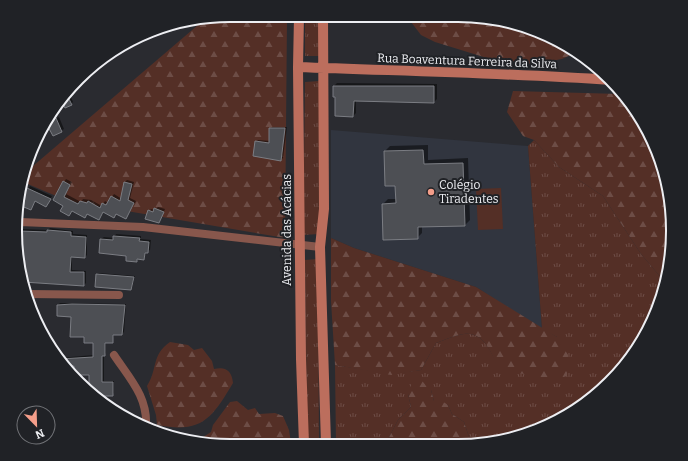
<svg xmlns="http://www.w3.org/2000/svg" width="688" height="461" viewBox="0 0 688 461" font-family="Bitter,serif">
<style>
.built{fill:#31353f}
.grass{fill:url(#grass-tufts)}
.forest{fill:url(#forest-firs)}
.garden{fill:#542f26}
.shadow{fill:#0007}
.building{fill:#4d4f54;stroke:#7b7d83}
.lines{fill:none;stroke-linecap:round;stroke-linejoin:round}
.street{stroke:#88574c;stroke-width:8}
.secondary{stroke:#bc6e5d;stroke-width:10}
.poi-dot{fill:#f49e8a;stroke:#202226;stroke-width:1.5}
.labels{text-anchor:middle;stroke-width:4;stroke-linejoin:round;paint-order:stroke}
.street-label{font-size:12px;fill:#edeef2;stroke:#202226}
.poi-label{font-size:12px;fill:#edeef2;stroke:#202226;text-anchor:start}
.rim{fill:none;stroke:#edeef2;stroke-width:2}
</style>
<defs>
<pattern id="grass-tufts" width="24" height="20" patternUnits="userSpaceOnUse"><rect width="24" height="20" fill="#542f26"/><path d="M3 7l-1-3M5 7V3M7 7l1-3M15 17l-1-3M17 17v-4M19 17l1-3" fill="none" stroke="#6d4d46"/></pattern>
<pattern id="forest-firs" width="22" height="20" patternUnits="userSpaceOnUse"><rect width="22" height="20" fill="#542f26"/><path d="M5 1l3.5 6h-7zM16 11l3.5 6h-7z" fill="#6d4d46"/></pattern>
</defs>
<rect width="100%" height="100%" fill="#2a2b30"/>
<!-- built -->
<path class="built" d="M331 130 528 146 542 329 476 287 354 248 331 238Z"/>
<!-- grass -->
<path class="grass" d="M305 16H318L319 56H305Z
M319 81V234L303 235 305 82Z
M534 140 559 167 603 196 641 254 663 280 657 313 610 383 540 430 471 443 464 422 452 414 448 405 434 401 431 390 408 394 411 407 398 420 385 445 336 444 335 365 391 374 421 370 436 343C445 340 455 335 464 334 483 331 492 353 498 367L557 337 542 329 528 146Z
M318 259 319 444H307L305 260Z"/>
<!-- forest -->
<path class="forest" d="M231 15 287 16 285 238 68 201 23 182 26 172 205 19Z
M408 18 499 19 553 37 575 53 562 59 534 64 487 58 435 42 421 35Z
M513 91 620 94 657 148 673 230 663 280 641 254 603 196 559 167 534 140 523 136 507 112Z
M331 238 354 248 476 287 557 337 568 355 567 376 550 381 497 367C492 353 483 331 464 334 455 335 445 340 436 343L421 370 391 375 335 365 331 301Z
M170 342 188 345 194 350 202 348 212 361 214 369C226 366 232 371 233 383 212 418 202 434 157 425L156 415 147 386C158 369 151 355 170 342Z
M421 380 431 390 434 401 439 399 448 405 452 414 464 422 471 443 457 446 385 445 398 420 411 407 408 394 412 382Z
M237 401 248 410 255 408 259 414 275 413 283 416 289 430 291 443 189 442 182 440 194 437 197 441 211 432 213 425 230 402Z"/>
<!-- garden -->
<path class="garden" d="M501 188 503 229 478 230 476 189Z"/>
<!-- shadow -->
<path class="shadow" d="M337 83 437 84V99L434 102 356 100V113L353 116 336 96 334 86Z
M68 91 73 102 71 104 61 98Z
M59 117 64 129 53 135 48 123Z
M272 127H287L283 158 281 160 256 142 258 140 270 141V129Z
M428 145V160L468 158 470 220 465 225 422 226V233L417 238 383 204 388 199H397L396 185 385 151 390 146Z
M66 179 72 182 66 194 81 202 83 199 91 200 102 206 105 201 108 203 114 194 122 199 125 182 127 180 134 182 130 198 136 201 128 215 104 211 99 219 88 213 85 217 73 211 69 215 65 205 54 200Z
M30 186 52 196 46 206 36 201 30 209 20 204Z
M158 207 165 209 159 222 149 211 151 209 155 210Z
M50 228 73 231V234L87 235V255L85 257 72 256V270L86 271V283L84 285 22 281 23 251 20 231 22 229 48 230Z
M116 234 141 236V239L151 240 150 250 146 252 144 259 139 258 137 261 101 239 104 237 114 238Z
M99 273 135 276 132 288 130 289 97 274Z
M60 303 126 304 124 332 122 334H114L112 342H106V353L104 355V381H114V393L112 395 90 374 75 365H64L59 358 94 355V342L85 336 72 316 58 305Z
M36 318H39L38 324Z"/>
<!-- building -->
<path class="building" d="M333 86H434V103L354 101 353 117 335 116V97H333Z
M66 93 72 105 65 108 60 98Z
M56 118 62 132 53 136 46 123Z
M269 128H285L281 161 253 156 255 141 269 143Z
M423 150 424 164 463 163 465 226 418 227V239L383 240 382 204 396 203 395 186H385L384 151Z
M63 181 70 185 64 197 78 204 80 201 87 203 88 201 100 208 102 203 106 205 111 196 120 201 124 182 132 184 128 200 134 203 126 219 116 214 114 218 103 212 99 220 87 214 85 218 72 211 69 216 60 211 63 206 53 200Z
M27 188 51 199 46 207 35 201 31 210 19 205Z
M154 208 164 212 159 223 145 219 148 210 153 212Z
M47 230 71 232V236L86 237 85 258 71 257 70 272H84V286L23 282 21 278 22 252H19V231L47 232Z
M113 236 140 238 139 241 149 242 148 253H145L144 260 137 259V262L126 261V256L99 253 100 239 113 240Z
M96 274 134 277 131 290 95 287Z
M72 304 125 305 122 335H113V343H105V356H102V382H113V396H96L89 391V375H74V366H65L60 359 93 357V343H84V337H70L71 317 57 316V305Z"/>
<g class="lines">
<!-- street -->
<path class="street" d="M16 225 20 222 143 227 320 247
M27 294 119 295
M114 355C130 379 148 397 146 427"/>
<!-- secondary -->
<path class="secondary" d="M299 16 298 67 301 359 304 444
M323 16 324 209 320 247 326 444
M298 67C402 71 507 73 611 80"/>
</g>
<!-- markers -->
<circle class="poi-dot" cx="431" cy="192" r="4"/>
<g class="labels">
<!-- street labels -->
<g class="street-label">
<text transform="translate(467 61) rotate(2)" y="4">Rua Boaventura Ferreira da Silva</text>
<text transform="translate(287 230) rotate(-90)" y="4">Avenida das Acácias</text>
</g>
<!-- poi labels -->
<g class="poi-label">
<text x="439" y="189">Colégio<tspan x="439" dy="14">Tiradentes</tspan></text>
</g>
</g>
<!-- crop -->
<path d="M0 0H688V461H0ZM230 22H458A208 208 0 0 1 666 230V231A208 208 0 0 1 458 439H230A208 208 0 0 1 22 231V230A208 208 0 0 1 230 22Z" fill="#202226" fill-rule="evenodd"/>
<path class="rim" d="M230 22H458A208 208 0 0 1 666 230V231A208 208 0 0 1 458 439H230A208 208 0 0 1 22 231V230A208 208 0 0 1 230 22Z"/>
<!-- north arrow -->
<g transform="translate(36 425) rotate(157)"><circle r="19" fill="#202226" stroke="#727478"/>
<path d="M0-3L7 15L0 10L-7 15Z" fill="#f49e8a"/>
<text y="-6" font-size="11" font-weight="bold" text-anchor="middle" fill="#edeef2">N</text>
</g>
</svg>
